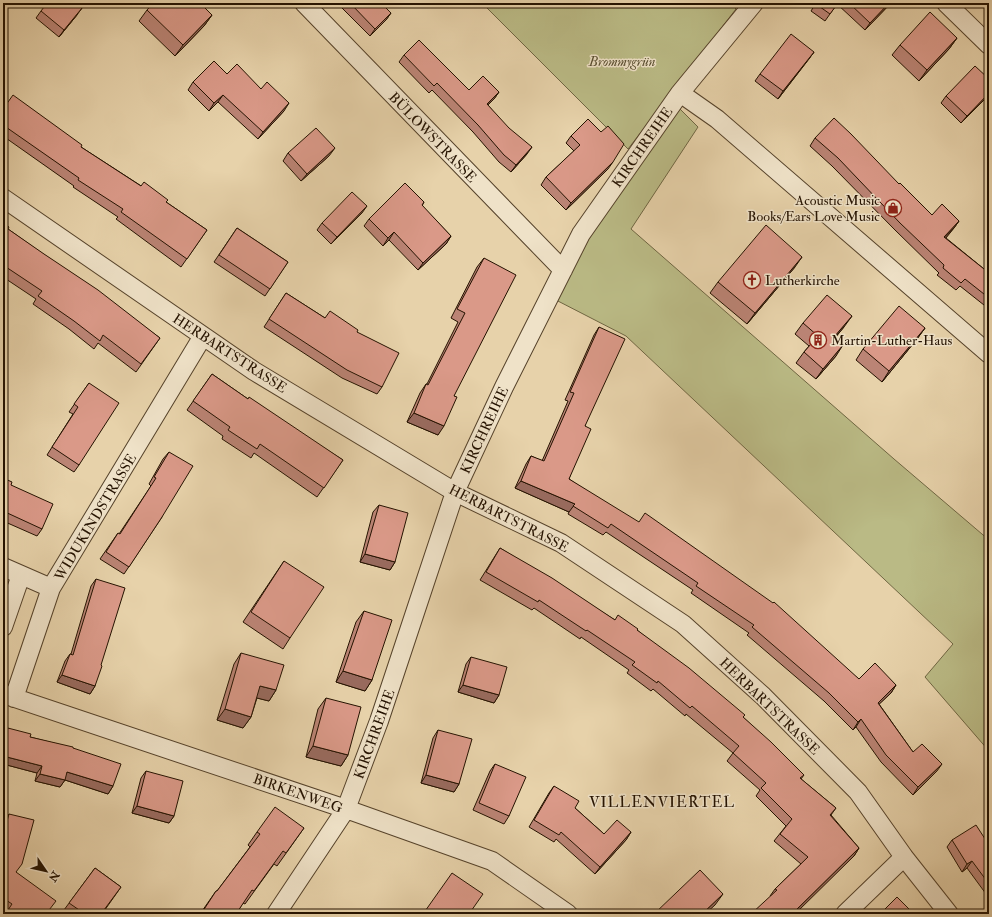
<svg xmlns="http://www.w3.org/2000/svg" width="992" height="917" viewBox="0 0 992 917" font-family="'IM FELL Double Pica',serif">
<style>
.green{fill:#baba85;stroke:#6f6642}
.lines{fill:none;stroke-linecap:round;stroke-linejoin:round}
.minor-casing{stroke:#55422a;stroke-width:20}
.minor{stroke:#efe2c8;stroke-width:18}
.wall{fill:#bb8475;stroke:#241200}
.shaded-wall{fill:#996b5f;stroke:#241200}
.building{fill:#da9988;stroke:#241200}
.labels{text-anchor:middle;stroke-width:3;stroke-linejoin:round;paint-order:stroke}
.park-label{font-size:14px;font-style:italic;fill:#584d2f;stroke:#efe2c8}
.street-label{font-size:14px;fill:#241200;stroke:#efe2c8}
.poi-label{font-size:14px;fill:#241200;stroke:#efe2c8;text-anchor:start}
.neighbourhood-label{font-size:15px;letter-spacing:1px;fill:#241200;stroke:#efe2c8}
</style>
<rect width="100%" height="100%" fill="#e7d2aa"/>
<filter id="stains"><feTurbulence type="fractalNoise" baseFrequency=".005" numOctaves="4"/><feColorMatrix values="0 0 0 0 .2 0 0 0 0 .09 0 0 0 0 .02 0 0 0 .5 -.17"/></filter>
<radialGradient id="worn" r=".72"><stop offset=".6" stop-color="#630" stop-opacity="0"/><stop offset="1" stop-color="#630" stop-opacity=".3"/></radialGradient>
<!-- green -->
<path class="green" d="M482 3H730L736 9 628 149Z
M677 106 698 127 631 229 894 459 989 540V751L925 677 953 644 626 336 554 299 588 237Z"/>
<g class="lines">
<!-- minor casing -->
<g class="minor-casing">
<path id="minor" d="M304 3 563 270
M946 3 989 45
M680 93 717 119 989 354
M3 198 254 371 455 492 561 543 683 624 763 696 858 792 904 857 949 914
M3 567 51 588
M3 627 21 575
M3 694 346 809 492 861 568 914
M14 698 51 588 203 336
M276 914 346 809 379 721 455 492 504 387 581 234 680 93 754 3
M845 914 904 857"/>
</g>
<!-- minor -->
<use href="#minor" class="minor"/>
</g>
<!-- wall -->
<path class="wall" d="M343 3H381L391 13 386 20 370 36 340 6Z
M816 3H891L865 30 837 4 825 21 811 11Z
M985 3H989V7Z
M147 10 212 15 204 26 175 56 139 21Z
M41 11 77 15 59 37 36 18Z
M957 38 949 49 919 81 892 55 900 45Z
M814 52 778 99 755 81 760 74Z
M404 55 469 90 499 92 494 99 488 105 527 154 511 172 499 162 473 132 432 90 429 93 399 62Z
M227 74 261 89 284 111 258 139 218 102 209 111 188 90 193 82Z
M989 95 961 123 941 103 946 96Z
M3 109 81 147 166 202 207 230 181 267 116 219 118 217 73 187 74 186 3 136Z
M571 136 608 169 566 210 541 185 546 177 574 151 566 143Z
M815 138 899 184 932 215 959 221 954 228 946 238 989 273V309L960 286 956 290 937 275 939 273 895 230 832 166 810 146Z
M288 153 329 156 301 181 283 161Z
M424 202 422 206 451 236 446 244 418 270 389 240 383 246 364 226 369 219Z
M362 213 331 244 317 230 322 223Z
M3 223 8 229 160 338 136 372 98 343 94 349 69 329 33 304 36 299 3 277Z
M237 228 288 262 265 296 214 262Z
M484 258 454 396 438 435 407 422 420 393 426 384H427L458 322 451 318 477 267Z
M795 267 747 324 710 293 718 282Z
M286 293 325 318 357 332 382 387 377 394 342 378 264 327Z
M803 323 844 327 835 338 836 356 816 379 796 363 804 352 809 346 795 334Z
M599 327 585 426 569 479 859 679 896 685 891 693 879 704 913 752 937 771 913 795 881 762 856 727 853 730 824 701 747 635 749 633 691 593 693 590 606 532 603 535 568 514 569 512 515 488 526 464 531 456 542 461 568 401 565 400 594 335Z
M925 328 917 339 882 382 856 360 863 349Z
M212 374 248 399 343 460 317 497 254 453 251 458 222 439 223 436 187 410Z
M89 383 79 465 74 472 47 455 73 414 69 412Z
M169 452 162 517 124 574 100 559 118 533 119 534 151 486 149 484 163 459Z
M3 478 11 485 42 529 37 536 3 521Z
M379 505 395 562 390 570 360 562 373 512Z
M500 548 615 620 637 630 743 717 804 775 801 779 836 808 831 815 859 848 854 856 770 896 775 889 801 864 774 841 786 826 756 796 760 790 727 761 733 753 686 714 685 716 653 689 651 691 627 673 629 670 581 637 580 639 534 608 532 610 480 580Z
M284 561 290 638 283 649 243 622Z
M96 579 95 686 90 694 57 682 65 661 70 654H71L91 586Z
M364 611 372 680 365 691 336 682 356 622Z
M241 653 276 690 269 701 257 698 251 717 243 728 217 720 234 664Z
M471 657 499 695 494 703 458 692 466 664Z
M326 698 348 755 341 766 306 757 318 709Z
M4 727 30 737 73 748 113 786 108 794 65 780 60 787 35 781 37 773 3 764V728Z
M438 730 459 784 454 792 421 783 433 738Z
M495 764 509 816 504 824 473 810 490 771Z
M146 771 174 816 169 823 132 813 141 778Z
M554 786 575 808 604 834 631 832 626 840 595 874 556 839 554 842 529 827 549 793Z
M9 814 16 872 46 914H5L7 911 3 909V823L4 821Z
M304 828 277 866 274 864 245 904 243 903 236 914H200L216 891H217L250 847 248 845 257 832Z
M952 840 989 845V898L967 868 962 872 947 847Z
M95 868 121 887 102 914H61Z"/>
<!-- shaded-wall -->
<path class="shaded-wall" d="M889 3H891L865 30 870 23Z
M82 8 77 15 59 37 64 30Z
M391 13 386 20 370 36 375 29Z
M212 15 204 26 175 56 183 45Z
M957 38 949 49 919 81 927 70Z
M814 52 809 59 778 99 783 91Z
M499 92 494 99 482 110 487 104Z
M989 93V95L961 123 967 116Z
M223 95 218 102 209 111 214 103Z
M289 103 284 111 258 139 263 132Z
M532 147 527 154 511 172 516 165Z
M335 148 329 156 301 181 307 174Z
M613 162 608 169 566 210 571 203Z
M367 206 362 213 331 244 337 237Z
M959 221 954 228 939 244 944 237Z
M394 232 389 240 383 246 388 238Z
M451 236 446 244 418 270 423 263Z
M802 257 795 267 747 324 755 313Z
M852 316 844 327 826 348 834 337Z
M925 328 917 339 882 382 889 371Z
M843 345 836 356 816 379 823 369Z
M414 413 444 426 438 435 407 422Z
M521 481 575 504 569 512 515 488Z
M365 554 395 562 390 570 360 562Z
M343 671 372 680 365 691 336 682Z
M62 675 95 686 90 694 57 682Z
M463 685 499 695 494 703 458 692Z
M896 685 891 693 873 710 878 703Z
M260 686 276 690 269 701 253 697Z
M225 709 251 717 243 728 217 720Z
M861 719 856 727 853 730 858 722Z
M313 746 348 755 341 766 306 757Z
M3 756 42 766 37 773 3 764Z
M942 764 937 771 913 795 918 787Z
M67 772 113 786 108 794 62 779Z
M40 774 65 780 60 787 35 781Z
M426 775 459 784 454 792 421 783Z
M137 806 174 816 169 823 132 813Z
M631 832 626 840 595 874 600 867Z
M859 848 854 856 795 914H792Z
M972 861 967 868 962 872 967 864Z
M723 894 715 905 705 914H702Z"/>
<!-- building -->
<path class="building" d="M47 3H76L82 8 64 30 41 11Z
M153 3H200L212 15 183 45 147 10Z
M350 3H381L391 13 375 29Z
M816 3H838L830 14 816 4Z
M849 3H889L870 23Z
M930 12 957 38 927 70 900 45Z
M791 34 814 52 783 91 760 74Z
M419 40 469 90 483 76 499 92 487 104 509 128 532 147 516 165 504 155 478 125 437 83 434 86 404 55Z
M214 61 227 74 237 64 261 89 267 82 289 103 263 132 223 95 214 103 193 82Z
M975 66 989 79V93L967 116 946 96Z
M13 95 82 145 81 147 141 186 144 182 168 200 166 202 207 230 187 259 121 212 123 209 78 180 79 178 3 125V109Z
M834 118 851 134 899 184 900 183 932 215 942 204 959 221 944 237 989 273V298L965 279 961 283 943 268 944 265 900 223 838 158 815 138Z
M588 119 601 132 608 126 624 144 613 162 571 203 546 177 580 145 571 136Z
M316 128 335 148 307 174 288 153Z
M405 183 424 202 422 205 451 236 423 263 394 232 388 238 369 219Z
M352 192 367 206 337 237 322 223Z
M3 223 9 227 8 229 44 254 98 290 160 338 141 364 103 335 100 341 74 321 38 296 42 291 3 265Z
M766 225 802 257 755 313 718 282Z
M237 228 288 262 270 289 219 255Z
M484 258 516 275 454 396 457 397 444 426 414 413 426 384 428 385 465 313 457 309Z
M286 293 325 318 330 311 358 330 357 332 399 353 382 387 347 370 269 319Z
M827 295 852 316 834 337 843 345 823 369 804 352 818 336 803 323Z
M899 306 925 328 889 371 863 349Z
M599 327 625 339 585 426 591 429 569 479 639 522 645 513 773 603 774 602 859 679 875 663 896 685 878 703 913 752 922 744 942 764 918 787 886 755 861 719 858 722 829 693 752 627 754 625 696 586 698 583 611 524 608 528 573 506 575 504 521 481 531 456 544 461 574 393 570 392Z
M212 374 248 399 249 397 343 460 324 488 260 444 257 449 228 430 230 427 193 401Z
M89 383 119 403 79 465 52 447 78 407 74 404Z
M169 452 193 466 162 517 129 567 106 552 118 533 120 534 156 478 154 477Z
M3 478 12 482 11 485 53 504 42 529 3 511Z
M379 505 408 513 395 562 365 554Z
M500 548 552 578 615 620 618 615 638 629 637 630 689 668 745 715 743 717 771 742 804 775 800 778 836 808 830 815 859 848 792 914H751L777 890 775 889 808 857 780 834 792 819 761 788 766 783 733 753 739 746 692 706 690 708 658 681 657 683 632 665 635 662 587 630 586 631 539 600 538 602 486 572Z
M284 561 324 587 290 638 251 612Z
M96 579 125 588 101 665 102 666 95 686 62 675 70 654 73 655Z
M364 611 392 620 372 680 343 671Z
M241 653 284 665 276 690 260 686 251 717 225 709Z
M471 657 507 667 499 695 463 685Z
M326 698 361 707 348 755 313 746Z
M4 727 31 734 30 737 73 747V748L121 764 113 786 67 772 65 780 40 774 42 766 3 756V729Z
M438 730 472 739 459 784 426 775Z
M495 764 526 777 509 816 479 803Z
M146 771 183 781 174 816 137 806Z
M554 786 579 801 575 808 604 834 617 820 631 832 600 867 561 832 559 835 534 820Z
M275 807 304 828 286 853 283 851 254 891 252 890 236 914H201L216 891H217L260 834 257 832Z
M9 814 34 820 22 864 16 872 56 901 46 914H8L6 913 12 904 3 898V835Z
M976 825 989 845V884L972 861 967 864 952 840Z
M95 868 121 887 101 914H85L69 903Z
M700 870 723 894 702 914H654Z
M452 873 483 894 469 914H423Z
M897 897 914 914H880Z"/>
<!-- icons -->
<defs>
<g id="shop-ring" transform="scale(0.9)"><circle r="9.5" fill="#efe2c8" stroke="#8f2418" stroke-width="1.5"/><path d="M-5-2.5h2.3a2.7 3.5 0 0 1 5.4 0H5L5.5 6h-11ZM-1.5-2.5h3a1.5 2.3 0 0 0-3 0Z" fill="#8f2418"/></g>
<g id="church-ring" transform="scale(0.9)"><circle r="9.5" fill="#efe2c8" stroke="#8f2418" stroke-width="1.5"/><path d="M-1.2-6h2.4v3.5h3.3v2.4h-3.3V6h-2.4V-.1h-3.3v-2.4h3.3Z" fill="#8f2418"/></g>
<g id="building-ring" transform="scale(0.9)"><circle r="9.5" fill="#efe2c8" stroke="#8f2418" stroke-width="1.5"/><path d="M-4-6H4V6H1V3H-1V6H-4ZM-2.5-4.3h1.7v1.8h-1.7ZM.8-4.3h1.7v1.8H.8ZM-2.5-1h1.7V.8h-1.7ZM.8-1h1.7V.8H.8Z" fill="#8f2418"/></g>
</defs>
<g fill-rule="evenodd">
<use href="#shop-ring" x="893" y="208"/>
<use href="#church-ring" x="752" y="280"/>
<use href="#building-ring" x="818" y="340"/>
</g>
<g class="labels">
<!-- park labels -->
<g class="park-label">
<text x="622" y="66">Brommygrün</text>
</g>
<!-- street labels -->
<g class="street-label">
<text transform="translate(433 137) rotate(46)" y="5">BÜLOWSTRASSE</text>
<text transform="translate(642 147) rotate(-55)" y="5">KIRCHREIHE</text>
<text transform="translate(230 353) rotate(33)" y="5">HERBARTSTRASSE</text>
<text transform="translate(484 430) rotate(-65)" y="5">KIRCHREIHE</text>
<text transform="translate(95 517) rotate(-59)" y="5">WIDUKINDSTRASSE</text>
<text transform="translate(509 518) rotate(27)" y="5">HERBARTSTRASSE</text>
<text transform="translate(770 706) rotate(44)" y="5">HERBARTSTRASSE</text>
<text transform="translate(374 734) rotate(-70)" y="5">KIRCHREIHE</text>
<text transform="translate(298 793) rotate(19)" y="5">BIRKENWEG</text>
</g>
<!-- poi labels -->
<g class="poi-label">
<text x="880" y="205" text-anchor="end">Acoustic Music<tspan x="880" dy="16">Books/Ears Love Music</tspan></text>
<text x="765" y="285">Lutherkirche</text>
<text x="831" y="345">Martin-Luther-Haus</text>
</g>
<!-- neighbourhood labels -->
<g class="neighbourhood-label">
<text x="662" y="807">VILLENVIERTEL</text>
</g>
</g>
<!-- margin -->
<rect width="992" height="917" fill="none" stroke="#e7d2aa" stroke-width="16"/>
<rect x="4" y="4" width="984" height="909" fill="none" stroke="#241200" stroke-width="2"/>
<rect x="8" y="8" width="976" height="901" fill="none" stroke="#241200"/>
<!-- north arrow -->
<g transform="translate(46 871) rotate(124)" stroke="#efe2c8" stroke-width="3" paint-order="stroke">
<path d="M0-3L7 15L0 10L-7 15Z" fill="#241200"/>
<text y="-6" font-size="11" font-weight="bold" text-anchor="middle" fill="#241200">N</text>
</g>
<rect width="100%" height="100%" filter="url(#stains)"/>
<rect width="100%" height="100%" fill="url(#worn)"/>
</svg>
